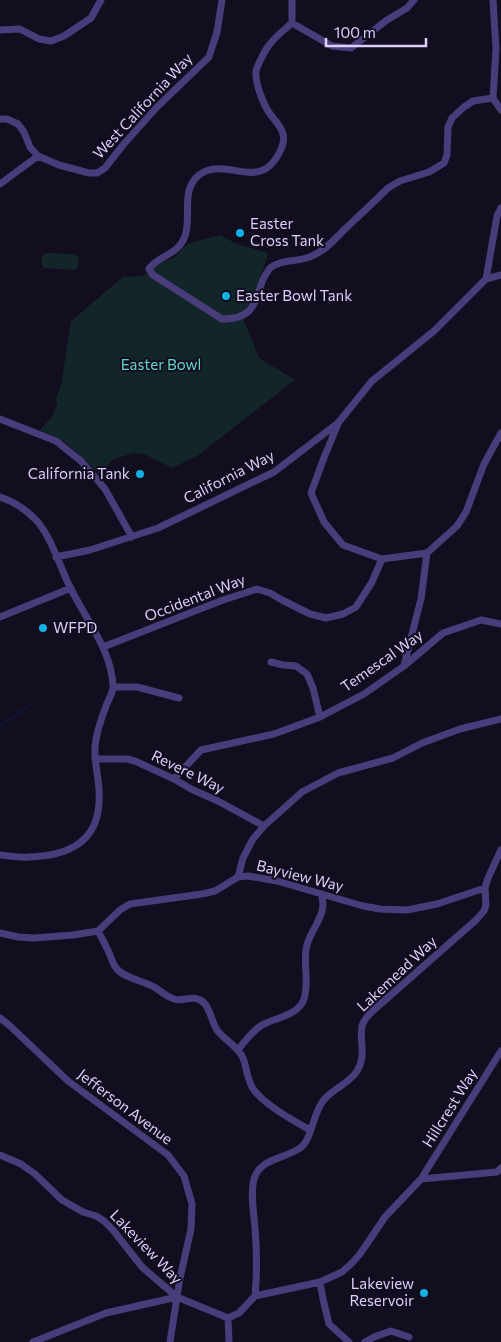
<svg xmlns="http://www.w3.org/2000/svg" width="501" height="1342" viewBox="0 0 501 1342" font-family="Commissioner,sans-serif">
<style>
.green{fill:#122528}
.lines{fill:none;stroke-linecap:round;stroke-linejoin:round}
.stream{stroke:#0d1639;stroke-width:2}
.minor{stroke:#483d7a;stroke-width:7}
.poi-dot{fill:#13b0e4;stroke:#130e1f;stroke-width:2}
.labels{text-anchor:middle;stroke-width:4;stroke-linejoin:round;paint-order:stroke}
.street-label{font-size:15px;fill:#dbcffb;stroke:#130e1f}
.poi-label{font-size:15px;fill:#dbcffb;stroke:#130e1f;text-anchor:start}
.park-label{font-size:15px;fill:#62d5c9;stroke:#130e1f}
</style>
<rect width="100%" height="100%" fill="#130e1f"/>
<!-- green -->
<path class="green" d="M220 235 237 244 268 253 254 299 248 309 240 314 245 323 259 358 295 380 197 456 172 468 144 454 133 453 112 460 99 475C80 454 67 440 40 430L52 417 58 402 55 401 61 386 71 321 123 277 143 276 159 263 174 258 187 244Z
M46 253 75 254 78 257V268L74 270 45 268 42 265V256Z"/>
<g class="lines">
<!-- stream -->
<path class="stream" d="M0 726 30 705"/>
<!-- minor -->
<path class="minor" d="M292 0V23L332 46 351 48 387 20 407 8 414 0
M493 0 496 48 493 98
M292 23C284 30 276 36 270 44 266 48 257 66 256 71 255 82 262 101 268 111 276 123 288 131 282 147 261 197 228 154 199 175 180 190 192 217 185 236 178 256 158 255 149 269L153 275 222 319C252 319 254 306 262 282 264 277 267 272 270 268 283 258 300 263 314 255 327 249 336 238 346 228 360 215 374 202 388 188L400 181 429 172 444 163 447 155 448 127 452 118 464 107 473 101 493 98 501 110
M0 30 20 29 39 39 51 41 64 36 91 18 101 0
M0 119H7L18 124 24 132 30 147 38 156 59 165 89 173H97L105 168 123 145 157 107 209 57 217 32 222 0
M0 184 38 156
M486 279 501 275
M0 419 56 441 81 461 105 489 132 537
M338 424 325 455 311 493 324 522 343 545 382 559 427 553
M0 497C13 501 25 509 35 519 50 533 61 570 71 589 86 619 111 650 113 685 114 692 108 700 106 706 101 719 96 733 95 747 94 766 101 784 99 803 97 843 66 856 30 857 20 858 10 856 0 855
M427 553 457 526 466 512 484 464 501 433
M56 557 90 550 158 528 274 472 338 423 372 381 434 331 486 279 497 216 501 208
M0 617 71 588
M103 647 223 600 257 589 270 593 282 600 310 614 326 618 343 614 356 607 372 582 382 559
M271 662 283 665 296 666 307 674 313 688 320 717
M404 665 421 599 427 553
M114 687H137L179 698
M95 759H127L135 761 174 779 193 790 218 801 264 826
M174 779 201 750 274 734 320 717 364 694 404 666 443 633 481 620 501 624
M238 877 243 858 253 839 264 826 302 792 338 773 393 758 422 743 460 729 501 719
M98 931C102 939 107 947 110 955 112 960 113 965 117 969 124 978 144 981 154 987 161 991 167 997 174 999 183 1002 192 995 200 1000 210 1005 211 1021 217 1030 224 1040 238 1046 243 1058 247 1068 247 1081 254 1090 265 1105 294 1121 310 1130
M0 933 18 937 34 938 73 935 98 931 120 910 130 904 202 894 215 891 238 877 248 876 277 881 363 906 380 909 407 910 437 904 485 888
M0 1018 9 1025 68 1081 168 1155 184 1176 192 1204 191 1229 180 1278 177 1297 106 1313 33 1342
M238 1050C245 1041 252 1031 262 1025 275 1018 299 1015 304 999 310 980 302 963 307 945 310 932 322 920 323 906 323 902 322 898 322 894
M0 1155 21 1164 35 1174 62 1200 83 1212 96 1216 104 1221 113 1230 142 1267 177 1297 228 1318 239 1313 255 1296 320 1282 342 1272 352 1263 360 1254 385 1217 421 1179 497 1172 501 1168
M421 1179 501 1051
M320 1282 323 1299 329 1324 349 1342
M255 1296C257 1274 257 1251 255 1228 254 1213 250 1194 254 1179 260 1158 285 1159 300 1148 312 1140 313 1113 323 1101 332 1089 349 1084 357 1071 367 1055 359 1042 362 1026 364 1019 370 1013 376 1008L476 920 484 911 486 905 485 888 488 878 501 850
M228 1318 229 1342
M170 1342 177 1297
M365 1342 374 1337 391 1331 409 1337"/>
</g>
<!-- markers -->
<g class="poi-dot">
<circle cx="240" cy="233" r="5"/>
<circle cx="226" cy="296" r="5"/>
<circle cx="140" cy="474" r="5"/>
<circle cx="43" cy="628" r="5"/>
<circle cx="424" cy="1293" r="5"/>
</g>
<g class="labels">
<!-- street labels -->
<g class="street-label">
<text transform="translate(143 106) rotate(-47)" y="5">West California Way</text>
<text transform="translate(229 477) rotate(-27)" y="5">California Way</text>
<text transform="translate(195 598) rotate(-21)" y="5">Occidental Way</text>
<text transform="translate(382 661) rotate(-35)" y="5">Temescal Way</text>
<text transform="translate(188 772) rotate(26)" y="5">Revere Way</text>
<text transform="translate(300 876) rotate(14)" y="5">Bayview Way</text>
<text transform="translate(397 974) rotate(-43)" y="5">Lakemead Way</text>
<text transform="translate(125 1107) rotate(37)" y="5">Jefferson Avenue</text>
<text transform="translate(450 1108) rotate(-58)" y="5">Hillcrest Way</text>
<text transform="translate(146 1247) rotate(46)" y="5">Lakeview Way</text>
</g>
<!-- poi labels -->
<g class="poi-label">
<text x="250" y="229">Easter<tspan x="250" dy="17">Cross Tank</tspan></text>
<text x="236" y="301">Easter Bowl Tank</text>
<text x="130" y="479" text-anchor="end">California Tank</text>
<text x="53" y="633">WFPD</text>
<text x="414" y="1289" text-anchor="end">Lakeview<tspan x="414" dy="17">Reservoir</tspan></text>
</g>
<!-- park labels -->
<g class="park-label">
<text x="161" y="370">Easter Bowl</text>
</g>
</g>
<!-- scale -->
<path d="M326 38v8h100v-8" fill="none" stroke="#dbcffb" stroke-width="2.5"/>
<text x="334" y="38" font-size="15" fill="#dbcffb" stroke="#130e1f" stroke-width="4" paint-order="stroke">100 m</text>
</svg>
